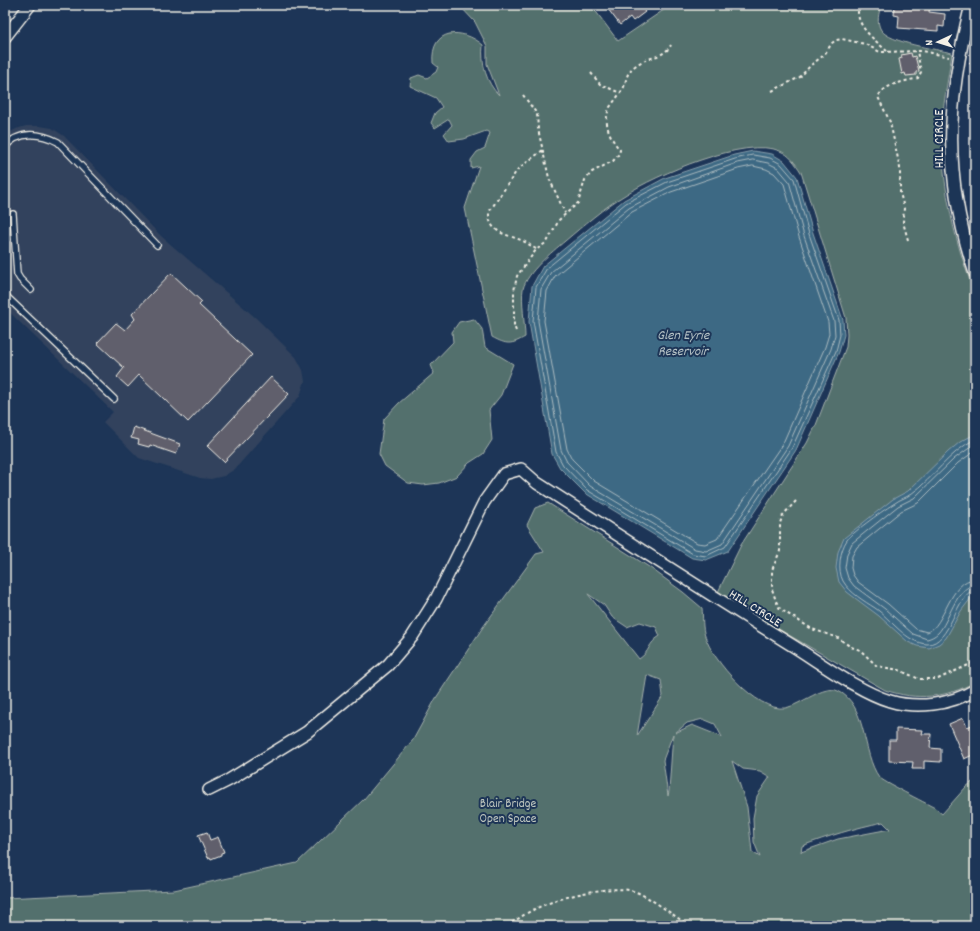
<svg xmlns="http://www.w3.org/2000/svg" width="980" height="931" viewBox="0 0 980 931" font-family="Dekko,sans-serif">
<style>
.built{fill:#31425d}
.green{fill:#536f6d;stroke:#a4b0aa;fill-rule:evenodd}
.water{fill:#3e6984;stroke:#879fac}
.lines{fill:none;stroke-linecap:round;stroke-linejoin:round}
.shore{stroke:#abbbc0;stroke-width:1}
.building{fill:#615f6c;stroke:#f4f1e8}
.service-casing{stroke:#f4f1e8;stroke-width:8}
.minor-casing{stroke:#f4f1e8;stroke-width:14}
.path{stroke:#f4f1e8;stroke-width:2;stroke-dasharray:3 3;stroke-linecap:butt}
.service{stroke:#1d3557;stroke-width:5.5}
.minor{stroke:#1d3557;stroke-width:11}
.labels{text-anchor:middle;stroke-width:4;stroke-linejoin:round;paint-order:stroke}
.street-label{font-size:13px;fill:#f4f1e8;stroke:#1d3557}
.park-label{font-size:13px;fill:#bcc4bd;stroke:#1d3557}
.water-label{font-size:14px;font-style:italic;fill:#b4c1c5;stroke:#1d3557}
</style>
<rect width="100%" height="100%" fill="#1d3557"/>
<filter id="ink" filterUnits="userSpaceOnUse"><feTurbulence type="fractalNoise" baseFrequency=".025" numOctaves="2"/><feDisplacementMap in="SourceGraphic" scale="8" xChannelSelector="R" yChannelSelector="G"/><feConvolveMatrix kernelMatrix="1 2 1 2 8 2 1 2 1" color-interpolation-filters="sRGB"/></filter>
<g filter="url(#ink)">
<!-- built -->
<path class="built" d="M26 126H40L52 128 64 136 161 236 256 318 296 357 303 370 305 381 300 396 235 469 224 476 211 479 200 478 139 458 103 422 113 412 5 308V135L16 129Z"/>
<!-- green -->
<path class="green" d="M459 5H591L618 41 671 5H881C879 13 876 22 881 30 890 43 936 49 952 53 948 80 942 107 942 134 942 189 955 243 975 294V682C946 698 917 701 885 690L743 609 718 592 741 545 807 443 816 425 846 347 847 335 846 318 801 172C795 163 790 155 780 151 746 136 655 175 625 195 603 208 584 225 565 241 552 252 527 272 523 289 521 299 525 326 525 337 511 345 507 345 492 337L465 208 479 166 471 168V160L477 152 485 148 490 133 486 131 464 139 449 141 444 134 452 125 449 119 435 128 431 123 435 113 442 107 436 98 410 86 411 78 419 75 427 78 436 72 438 67 433 63C430 28 462 27 483 45 481 63 486 83 499 95L487 64V46L475 22Z
M474 319 482 329 485 347 513 364 501 395 489 410 492 440 483 454 469 463 457 476 439 483 423 485 408 483 385 466 379 454 384 419 399 403 434 373 431 365 453 342 452 332 459 322Z
M548 503 649 567 683 592 702 608C703 617 702 628 705 636 712 660 757 712 785 708 801 705 824 684 838 691 867 704 862 754 879 777 881 781 926 803 935 808L942 814 966 787 975 780V926H5V898L174 890 297 863 364 799 413 740 436 698 483 627 536 554 544 552 527 525 535 508ZM588 594 604 605 612 617 627 627 640 622 656 627 660 636C647 644 651 651 639 659ZM647 675 661 680 663 696 637 736ZM703 719 715 724 722 737 692 725 675 733 687 723ZM673 734 669 791 668 796 663 760ZM732 761 743 769 760 771 770 777 757 796 753 818 754 842 760 857 752 852 747 807ZM883 822 890 829 838 839 801 852 802 846C828 836 855 828 883 822Z"/>
<!-- water -->
<path class="water" d="M753 151 772 154 784 161 797 177 813 233 843 320 844 335 839 352 796 450 728 551 706 560 692 558 585 493 560 468 552 454 529 322 532 286 543 266 624 200 665 178 734 155Z
M975 434V593L961 611 946 638 939 644 929 648 917 646 908 642 879 616 847 592 839 582 836 568 838 552 844 538 893 499 908 491 948 452 960 442Z"/>
<g class="lines">
<!-- shore -->
<path class="shore" d="M753 155 770 158 781 164 794 179 809 234 839 320 840 335 836 351 792 448 725 547 706 556 693 554 587 490 563 465 556 452 533 321 536 287 547 268 626 203 667 182 735 159Z
M753 160 768 163 778 168 789 181 804 236 834 321 835 335 831 349 788 446 722 544 706 551 695 549 590 486 567 462 561 450 538 321 541 289 551 272 629 208 669 187 737 163Z
M753 166 766 169 774 173 784 184 799 237 828 322 829 334 825 347 783 443 717 539 705 544 697 543 594 481 572 459 567 449 544 321 547 291 555 276 632 212 671 192 738 169Z
M975 439C947 454 935 477 911 494 906 498 900 499 895 503 885 509 854 531 847 540 840 550 837 570 843 581 850 593 864 601 875 608 891 619 906 643 927 644 951 645 956 592 975 590
M975 444 954 459 914 498 898 506 852 543 847 554 845 568 848 578 854 586 885 609 913 634 927 639C931 638 935 636 938 633 949 622 956 586 975 585
M975 451 958 463 918 503 901 511 857 547 852 556 851 568 853 575 858 582 888 604 916 629 927 632C945 627 949 580 975 579"/>
</g>
<!-- building -->
<path class="building" d="M605 5H640L645 12 633 21 630 17 620 25Z
M895 5H930L929 12 945 14 944 27 938 26V31L898 28 899 16 894 15Z
M911 53 912 57 915 56 919 71 916 72V75L906 76 905 73 902 74 899 59 902 58 901 55Z
M171 273 202 302 199 305 252 355 188 422 139 375 128 387 117 377 124 368 97 343 116 323 125 330 135 319 132 314Z
M271 377 289 394 224 462 207 446Z
M134 427 180 444 176 454 150 445 149 447 138 444 139 440 131 438Z
M963 718 967 727 975 724V754L964 759 949 724Z
M896 729 923 730 922 734H931L930 748 941 749V762L924 761V769H912L913 762 889 761V740H896Z
M207 832 210 840 218 837 224 852 221 853V855L211 859 210 857 208 858 198 835Z"/>
<g class="lines">
<!-- service casing -->
<g class="service-casing">
<path id="service" d="M5 147C19 130 41 133 58 142L157 245
M13 214 17 274 20 279 31 290
M5 293 8 298 114 399"/>
</g>
<!-- minor casing -->
<g class="minor-casing">
<path id="minor" d="M971 5C946 102 943 177 975 273
M5 37 30 5
M209 790 229 780 307 732 388 665 412 637 436 599 484 502 504 474 521 469 537 483C621 537 705 592 790 644 818 661 859 692 890 701 917 709 950 705 975 690"/>
</g>
<!-- path -->
<path class="path" d="M859 5C853 25 875 40 888 52
M969 63 975 64
M591 73 600 84 620 93
M772 91 800 77 811 65 824 55 832 43 836 40 842 39 865 44 880 52 923 51 949 57
M523 95 537 114 538 129 549 178 565 213
M908 240 903 222 904 208 900 193V168L890 122 878 97C885 83 904 82 918 78L921 72 917 51
M536 249C532 247 529 244 525 242 510 234 488 235 489 212L518 169 543 150
M516 331 514 326V291L517 276 536 250 547 242 559 220 578 203 585 180 592 172 613 161 619 154 620 150C610 138 602 122 610 107 615 100 620 94 624 87 627 77 627 72 635 66 647 56 663 59 671 45
M796 501 783 515 780 523V551L772 570V589L776 601 780 609 812 629 838 638 851 647 860 650 877 666 899 670 919 679H938L975 662
M507 926C515 921 523 915 533 910 556 898 607 884 633 891 648 895 675 917 690 926
M968 926 975 922"/>
<!-- service -->
<use href="#service" class="service"/>
<!-- minor -->
<use href="#minor" class="minor"/>
</g>
</g>
<g class="labels">
<!-- street labels -->
<g class="street-label">
<text transform="translate(938 139) rotate(-90)" y="5">HILL CIRCLE</text>
<text transform="translate(756 607) rotate(32)" y="5">HILL CIRCLE</text>
</g>
<!-- park labels -->
<g class="park-label">
<text x="508" y="807">Blair Bridge<tspan x="508" dy="15">Open Space</tspan></text>
</g>
<!-- water labels -->
<g class="water-label">
<text x="683" y="339">Glen Eyrie<tspan x="683" dy="16">Reservoir</tspan></text>
</g>
</g>
<!-- margin -->
<rect width="980" height="931" fill="none" stroke="#1d3557" stroke-width="20"/>
<rect x="10" y="10" width="960" height="911" fill="none" stroke="#f4f1e8" stroke-width="1.5" filter="url(#ink)"/>
<!-- north arrow -->
<g transform="translate(938 42) rotate(266)" stroke="#1d3557" stroke-width="3" paint-order="stroke">
<path d="M0-3L7 15L0 10L-7 15Z" fill="#f4f1e8"/>
<text y="-6" font-size="11" font-weight="bold" text-anchor="middle" fill="#f4f1e8">N</text>
</g>
</svg>
